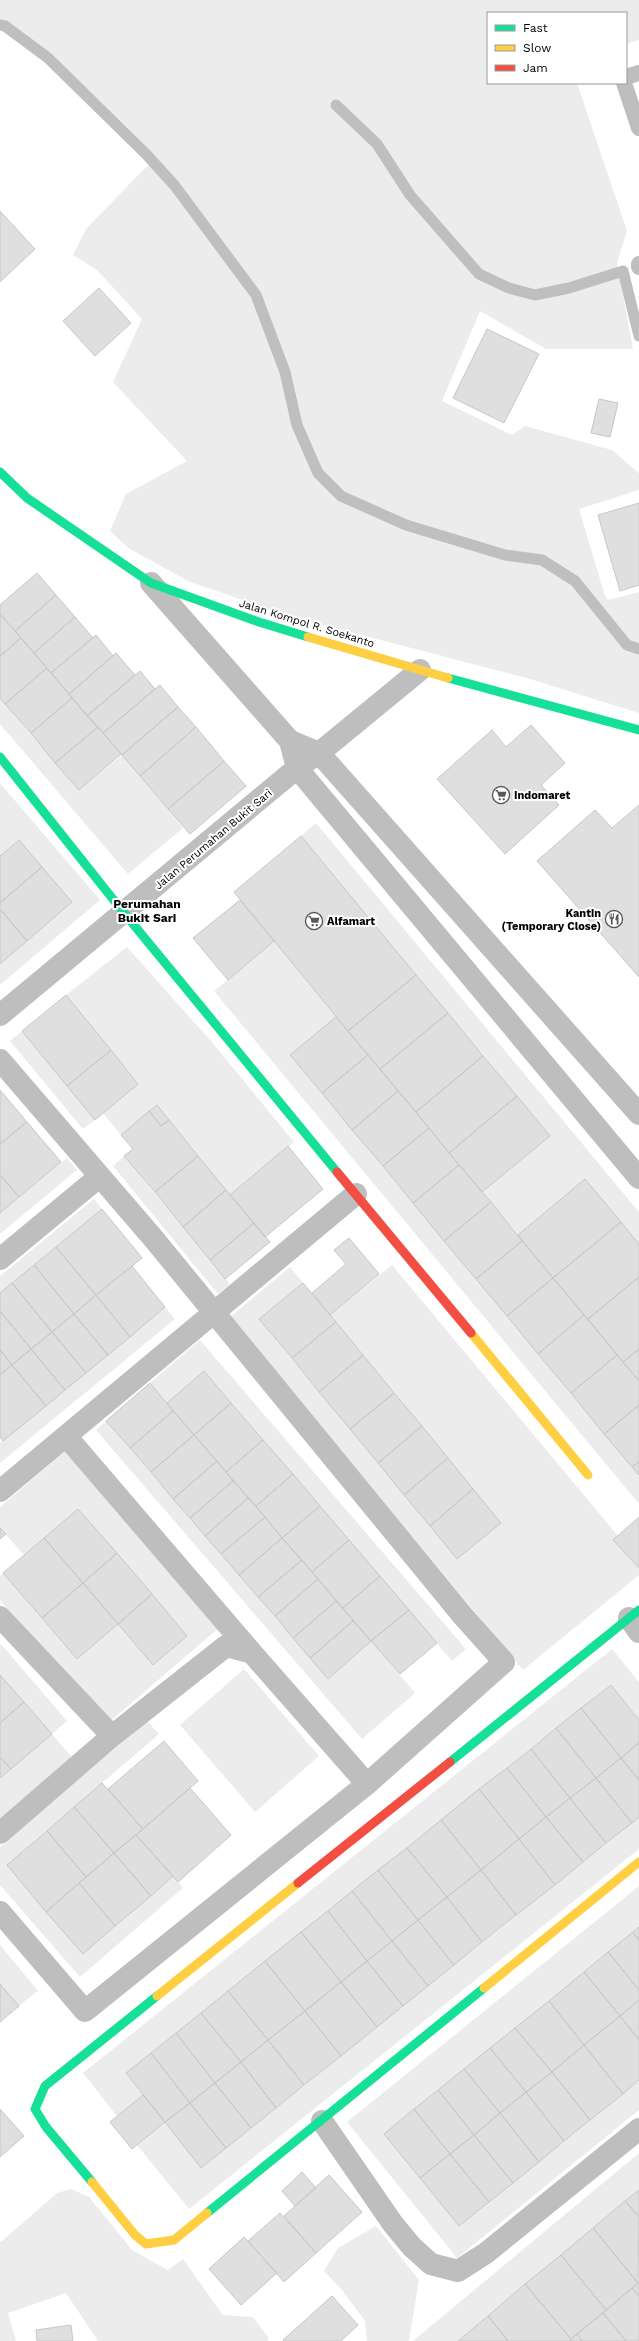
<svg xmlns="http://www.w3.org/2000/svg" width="639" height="2341" viewBox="0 0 639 2341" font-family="'Work Sans',sans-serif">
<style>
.green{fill:#ececec}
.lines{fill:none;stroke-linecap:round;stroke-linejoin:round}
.stream{stroke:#bfbfbf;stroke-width:11}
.building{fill:#dfdfdf;stroke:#c7c7c7}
.lane{stroke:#bebebe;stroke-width:16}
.street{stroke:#bebebe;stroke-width:22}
.fast{stroke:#16e098;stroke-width:9}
.slow{stroke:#ffcf43;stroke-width:9}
.jam{stroke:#f24e42;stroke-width:9}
.labels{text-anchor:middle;stroke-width:4;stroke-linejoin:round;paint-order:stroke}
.street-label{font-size:11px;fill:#000;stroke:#fff}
.poi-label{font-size:11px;font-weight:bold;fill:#000;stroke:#fff;text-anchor:start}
.neighbourhood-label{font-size:12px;font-weight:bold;fill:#000;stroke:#fff}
</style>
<rect width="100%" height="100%" fill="#fff"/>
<!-- green -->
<path class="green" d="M0 0H639V40L626 44V13H488V83H577L627 231 617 263 633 349H546L480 311 442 401 512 435 525 426 612 450 639 473V490L579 509 605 596 608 600 639 592V713L530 679 285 615 188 581 128 548 110 531 126 494 187 461 113 382 142 319 97 270 73 255 86 229 145 168 158 159C112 109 60 64 6 21L0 22Z
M0 698 79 790 122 755 183 828 128 874 0 724Z
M0 783 100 900 0 985V964L72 902 18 840 0 856Z
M316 823 639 1212V1244L585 1179 518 1235 482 1192 549 1136 301 836Z
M274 941 336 1017 290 1055 639 1475V1504L214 991Z
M127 947 210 1040 294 1142 230 1195 156 1105 121 1135 103 1113 138 1083 66 995Z
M22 1031 95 1120 83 1129 10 1041Z
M124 1156 230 1284 218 1294 113 1166Z
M67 1158 77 1170 0 1234V1213Z
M94 1199 102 1209 0 1293V1276Z
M392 1265 618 1536 639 1568V1575L523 1670 230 1317 290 1267 303 1283 259 1319 457 1559 501 1523 330 1315Z
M165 1307 175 1319 0 1463V1443Z
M200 1340 466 1649 452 1661 204 1371 167 1403 150 1383Z
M106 1421 328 1678 371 1641 415 1693 362 1739 96 1430Z
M75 1443 228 1620 107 1724 0 1600V1576L3 1573 77 1659 118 1624 153 1665 187 1636 78 1509 24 1555 0 1528V1507Z
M0 1643 67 1721 52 1734 75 1761 0 1827V1778L51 1734 0 1675Z
M612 1649 639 1682V1720L610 1685 126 2073 143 2095 117 2116 83 2073Z
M244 1669 319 1756 255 1812 180 1725Z
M147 1721 159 1734 7 1865 83 1954 173 1876 183 1888 80 1977 0 1885V1847Z
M639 1817V1849L189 2209 137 2145 165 2122 201 2168Z
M639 1886V1928L384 2134 459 2226 639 2081V2110L457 2258 347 2122Z
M0 1945 38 1991 19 2006 0 1984Z
M639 2153V2190L458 2341H413Z
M71 2189 89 2197 132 2250 168 2270 183 2259 223 2315 253 2317 268 2337V2341H98L66 2293 8 2313 16 2341H0V2241L1 2242 57 2193Z
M376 2226 419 2280 409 2341H367L365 2321 342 2290 324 2271 338 2248Z"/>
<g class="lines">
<!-- stream -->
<path class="stream" d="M0 25 5 26 48 58 146 154 175 186 256 295 285 372 297 425 318 473 341 496 406 525 505 555 542 560 575 581 627 645 639 649
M336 105 377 144 410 195 479 274 509 288 535 295 569 288 623 271 639 336"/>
</g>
<!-- building -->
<path class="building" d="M0 211 35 249 0 282Z
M99 288 131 323 95 356 63 321Z
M487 329 539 354 504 423 453 398Z
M599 399 618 403 610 437 591 433Z
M639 503V585L620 591 598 515Z
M37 573 56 595 15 631 0 614V605Z
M56 595 75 617 34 653 15 631Z
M0 614 21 638 0 656Z
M75 617 93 638 51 673 34 653Z
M96 635 113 656 69 694 51 673Z
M21 638 47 668 5 704 0 698V656Z
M116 653 135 675 87 716 69 694Z
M47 668 72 698 31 733 5 704Z
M140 671 155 689 103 733 87 716Z
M160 685 178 707 122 755 103 733Z
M72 698 98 727 55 763 31 733Z
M178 707 196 727 140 776 122 755Z
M531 725 565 763 541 785 559 805 505 854 437 779 492 730 506 747Z
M98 727 121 754 79 790 55 763Z
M196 727 224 761 168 809 140 776Z
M224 761 246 786 190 834 168 809Z
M639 805V977L537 861 595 810 612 828Z
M301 836 416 975 348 1031 234 892Z
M19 840 42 867 0 903V856Z
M42 867 72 902 27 941 0 909V903Z
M240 900 274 941 228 980 193 938Z
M0 909 27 941 0 964Z
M416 975 448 1013 380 1069 348 1031Z
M66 995 111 1050 67 1086 22 1031Z
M448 1013 483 1056 416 1112 380 1069Z
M336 1017 368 1055 322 1093 290 1055Z
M111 1050 138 1084 95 1120 67 1086Z
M368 1055 398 1091 352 1130 322 1093Z
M483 1056 517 1096 449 1153 416 1112Z
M0 1090 27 1122 0 1144Z
M398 1091 429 1128 383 1166 352 1130Z
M517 1096 550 1136 482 1192 449 1153Z
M157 1105 169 1120 161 1126 149 1111Z
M149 1111 161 1126 169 1120 198 1156 155 1192 124 1156 133 1149 121 1135Z
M27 1122 61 1162 19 1197 0 1175V1144Z
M429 1128 459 1165 413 1203 383 1166Z
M288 1146 323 1189 265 1237 230 1195Z
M198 1156 226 1190 183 1227 155 1192Z
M459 1165 491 1202 444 1241 413 1203Z
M0 1175 19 1197 0 1213Z
M585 1179 621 1222 553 1278 518 1235Z
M226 1190 254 1223 210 1260 183 1227Z
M491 1202 522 1241 476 1279 444 1241Z
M102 1209 142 1258 96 1295 56 1247Z
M621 1222 639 1244V1277L588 1319 553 1278Z
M254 1223 270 1242 225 1279 210 1260Z
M349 1238 379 1274 330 1315 312 1293 346 1264 334 1250Z
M522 1241 553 1278 507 1316 476 1279Z
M56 1247 96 1295 74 1314 34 1265Z
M34 1265 74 1314 52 1332 12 1283Z
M132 1266 165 1307 130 1337 96 1295Z
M639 1277V1349L623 1362 588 1319Z
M553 1278 584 1315 538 1354 507 1316Z
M12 1283 52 1332 31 1349 0 1311V1293Z
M303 1283 336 1322 292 1358 259 1319Z
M96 1295 130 1337 108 1355 74 1314Z
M0 1311 31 1349 12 1365 0 1350Z
M74 1314 108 1355 86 1373 52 1332Z
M584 1315 617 1355 571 1393 538 1354Z
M336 1322 363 1355 319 1392 292 1358Z
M52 1332 86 1373 65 1390 31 1349Z
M31 1349 65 1390 46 1406 12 1365Z
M639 1349V1381L623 1362Z
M0 1350 12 1365 0 1375Z
M363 1355 394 1393 350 1429 319 1392Z
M617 1355 639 1381V1405L604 1434 571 1393Z
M12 1365 46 1406 3 1441 0 1437V1375Z
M204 1371 231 1403 194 1435 167 1403Z
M150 1383 173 1411 130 1448 106 1421Z
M394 1393 422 1426 378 1463 350 1429Z
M231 1403 263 1440 226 1472 194 1435Z
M639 1405V1462L632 1467 604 1434Z
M173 1411 194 1435 151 1472 130 1448Z
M422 1426 448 1458 404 1495 378 1463Z
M194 1435 217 1461 173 1499 151 1472Z
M263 1440 293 1474 256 1506 226 1472Z
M448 1458 473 1489 430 1526 404 1495Z
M217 1461 233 1481 190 1518 173 1499Z
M639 1462V1475L632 1467Z
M293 1474 320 1506 282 1538 256 1506Z
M233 1481 248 1498 205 1536 190 1518Z
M473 1489 501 1523 457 1559 430 1526Z
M248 1498 265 1517 221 1554 205 1536Z
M320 1506 349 1540 312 1572 282 1538Z
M78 1509 117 1553 83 1583 44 1538Z
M265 1517 282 1538 239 1575 221 1554Z
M639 1517V1568L613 1540Z
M0 1528 6 1534 0 1539Z
M44 1538 83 1583 42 1618 3 1573Z
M282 1538 302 1560 258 1597 239 1575Z
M349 1540 380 1576 343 1608 312 1572Z
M117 1553 152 1594 118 1624 83 1583Z
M302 1560 318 1579 275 1616 258 1597Z
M380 1576 409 1610 371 1641 343 1608Z
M318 1579 336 1601 293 1638 275 1616Z
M83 1583 118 1624 77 1659 42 1618Z
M152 1594 187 1636 153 1665 118 1624Z
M336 1601 353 1621 310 1658 293 1638Z
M409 1610 437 1643 400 1674 371 1641Z
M353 1621 371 1641 328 1679 310 1658Z
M0 1675 24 1702 0 1723Z
M611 1685 639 1720V1743L621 1758 581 1708Z
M24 1702 52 1734 11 1769 0 1757V1723Z
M581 1708 621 1758 596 1778 556 1728Z
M556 1728 596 1778 570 1798 531 1749Z
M164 1741 198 1781 143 1829 108 1789Z
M639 1743V1780L621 1758Z
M531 1749 570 1798 546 1817 507 1768Z
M0 1757 11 1769 0 1778Z
M621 1758 639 1780V1817L632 1823 596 1778Z
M507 1768 546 1817 519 1839 479 1789Z
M596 1778 632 1823 606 1843 570 1798Z
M102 1783 143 1829 114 1853 74 1807Z
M190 1788 231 1835 178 1882 136 1835Z
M479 1789 519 1839 481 1870 441 1820Z
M570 1798 606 1843 583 1862 546 1817Z
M74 1807 114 1853 86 1877 47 1831Z
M546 1817 583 1862 555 1885 519 1839Z
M441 1820 481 1870 447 1897 407 1848Z
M47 1831 86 1877 46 1912 7 1865Z
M136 1835 173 1876 151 1896 114 1853Z
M519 1839 555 1885 516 1915 481 1870Z
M407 1848 447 1897 418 1920 378 1870Z
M114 1853 151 1896 115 1926 79 1883Z
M378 1870 418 1920 392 1941 352 1891Z
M481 1870 516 1915 482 1942 447 1897Z
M79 1883 115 1926 83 1954 46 1912Z
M352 1891 392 1941 367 1961 328 1911Z
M447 1897 482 1942 454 1965 418 1920Z
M328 1911 367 1961 341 1982 301 1932Z
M418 1920 454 1965 428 1986 392 1941Z
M639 1927V1940L633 1932Z
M301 1932 341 1982 305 2011 265 1961Z
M633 1932 639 1940V1990L608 1952Z
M392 1941 428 1986 403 2006 367 1961Z
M608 1952 639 1990V2000L620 2016 584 1972Z
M265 1961 305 2011 268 2040 228 1991Z
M367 1961 403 2006 377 2027 341 1982Z
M584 1972 620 2016 584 2045 549 2001Z
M341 1982 377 2027 341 2056 305 2011Z
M0 1984 19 2006 0 2022Z
M228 1991 268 2040 241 2062 201 2013Z
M639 2000V2040L620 2016Z
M549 2001 584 2045 552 2072 515 2028Z
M305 2011 341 2056 304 2085 268 2040Z
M201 2013 241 2062 215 2083 176 2033Z
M620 2016 639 2040V2080L623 2094 584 2045Z
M515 2028 552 2072 526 2092 490 2048Z
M176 2033 215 2083 190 2103 151 2053Z
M268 2040 304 2085 276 2108 241 2062Z
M584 2045 623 2094 590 2120 552 2072Z
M490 2048 526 2092 500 2113 464 2069Z
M151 2053 190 2103 165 2122 126 2073Z
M241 2062 276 2108 251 2128 215 2083Z
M464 2069 500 2113 474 2135 438 2090Z
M552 2072 590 2120 564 2141 526 2092Z
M215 2083 251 2128 226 2148 190 2103Z
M438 2090 474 2135 450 2154 414 2109Z
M526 2092 564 2141 539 2162 500 2113Z
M143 2095 165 2122 132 2149 110 2122Z
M190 2103 226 2148 201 2168 165 2122Z
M0 2109 24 2136 0 2157Z
M414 2109 450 2154 420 2178 384 2134Z
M500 2113 539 2162 513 2183 474 2135Z
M474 2135 513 2183 489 2202 450 2154Z
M450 2154 489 2202 459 2226 420 2178Z
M302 2172 316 2188 295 2206 282 2191Z
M329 2175 362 2212 316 2253 284 2216Z
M639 2190V2217L625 2201Z
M625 2201 639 2217 638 2283 593 2228Z
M280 2213 316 2253 284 2282 248 2241Z
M593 2228 638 2283 606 2310 561 2255Z
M244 2237 277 2273 241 2305 209 2269Z
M561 2255 606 2310 571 2339 525 2284Z
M639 2282V2296L632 2288Z
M525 2284 571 2339 569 2341H508L488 2316Z
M632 2288 639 2296V2341H626L603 2313Z
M332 2296 358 2325 341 2341H284L283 2340Z
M603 2313 626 2341H582L577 2334Z
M488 2316 508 2341H458Z
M71 2325 73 2341H37L36 2330Z
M577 2334 582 2341H569L571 2339Z"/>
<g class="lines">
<!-- lane -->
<path class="lane" d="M626 77 639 73
M624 83 639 128
M639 264V267"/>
<!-- street -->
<path class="street" d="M151 583 290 741 319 753 639 1114
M290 741 297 768 639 1178
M0 1015 297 768 319 753 420 670
M0 1060 153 1238 463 1616 504 1662 367 1784 85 2011 0 1912
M0 1259 99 1177
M66 1436 252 1653
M0 1491 356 1194
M0 1617 112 1736 226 1646 252 1653 367 1784
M629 1618 639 1632
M0 1833 112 1736
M322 2121 393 2224 412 2247 431 2264 458 2271 486 2253 639 2129"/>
<!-- fast -->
<path class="fast" d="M0 472 27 498 151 583 259 622 308 637
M448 678 639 730
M0 757 124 913 337 1172
M450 1762 639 1610
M92 2182 46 2127 35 2109 45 2086 157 1996
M207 2213 484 1988"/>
<!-- slow -->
<path class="slow" d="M308 637 448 678
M471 1333 588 1475
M484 1988 639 1862
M157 1996 298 1883
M92 2182 135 2235 146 2244 174 2240 207 2213"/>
<!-- jam -->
<path class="jam" d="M337 1172 471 1333
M298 1883 450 1762"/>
</g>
<!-- icons -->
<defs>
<g id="supermarket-ring" transform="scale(0.9)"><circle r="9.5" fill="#fff" stroke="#595959" stroke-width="1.5"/><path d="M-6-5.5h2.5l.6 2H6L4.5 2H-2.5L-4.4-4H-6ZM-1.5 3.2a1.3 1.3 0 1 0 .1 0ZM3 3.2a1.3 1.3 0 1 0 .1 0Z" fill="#595959"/></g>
<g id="restaurant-ring" transform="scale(0.9)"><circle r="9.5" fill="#fff" stroke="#595959" stroke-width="1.5"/><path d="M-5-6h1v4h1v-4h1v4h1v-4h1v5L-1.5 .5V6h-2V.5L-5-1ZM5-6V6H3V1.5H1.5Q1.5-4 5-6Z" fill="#595959"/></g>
</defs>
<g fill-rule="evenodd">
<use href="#supermarket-ring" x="501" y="795"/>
<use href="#restaurant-ring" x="614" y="919"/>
<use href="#supermarket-ring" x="314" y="921"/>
</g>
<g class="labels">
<!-- street labels -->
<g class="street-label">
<text transform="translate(307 623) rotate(17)" y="4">Jalan Kompol R. Soekanto</text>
<text transform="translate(213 839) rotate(-40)" y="4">Jalan Perumahan Bukit Sari</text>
</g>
<!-- poi labels -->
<g class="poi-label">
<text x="514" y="799">Indomaret</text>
<text x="601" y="917" text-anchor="end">Kantin<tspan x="601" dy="13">(Temporary Close)</tspan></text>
<text x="327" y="925">Alfamart</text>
</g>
<!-- neighbourhood labels -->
<g class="neighbourhood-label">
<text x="147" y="908">Perumahan<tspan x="147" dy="14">Bukit Sari</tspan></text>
</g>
</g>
<!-- legend -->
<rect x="487" y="12" width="140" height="72" fill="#ffffff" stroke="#999999"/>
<rect x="495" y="25" width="20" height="6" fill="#16e098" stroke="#999999"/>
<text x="523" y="32" font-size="12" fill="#000000">Fast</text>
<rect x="495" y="45" width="20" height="6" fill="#ffcf43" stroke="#999999"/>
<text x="523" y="52" font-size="12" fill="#000000">Slow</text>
<rect x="495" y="65" width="20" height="6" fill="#f24e42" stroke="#999999"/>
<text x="523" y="72" font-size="12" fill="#000000">Jam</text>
</svg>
